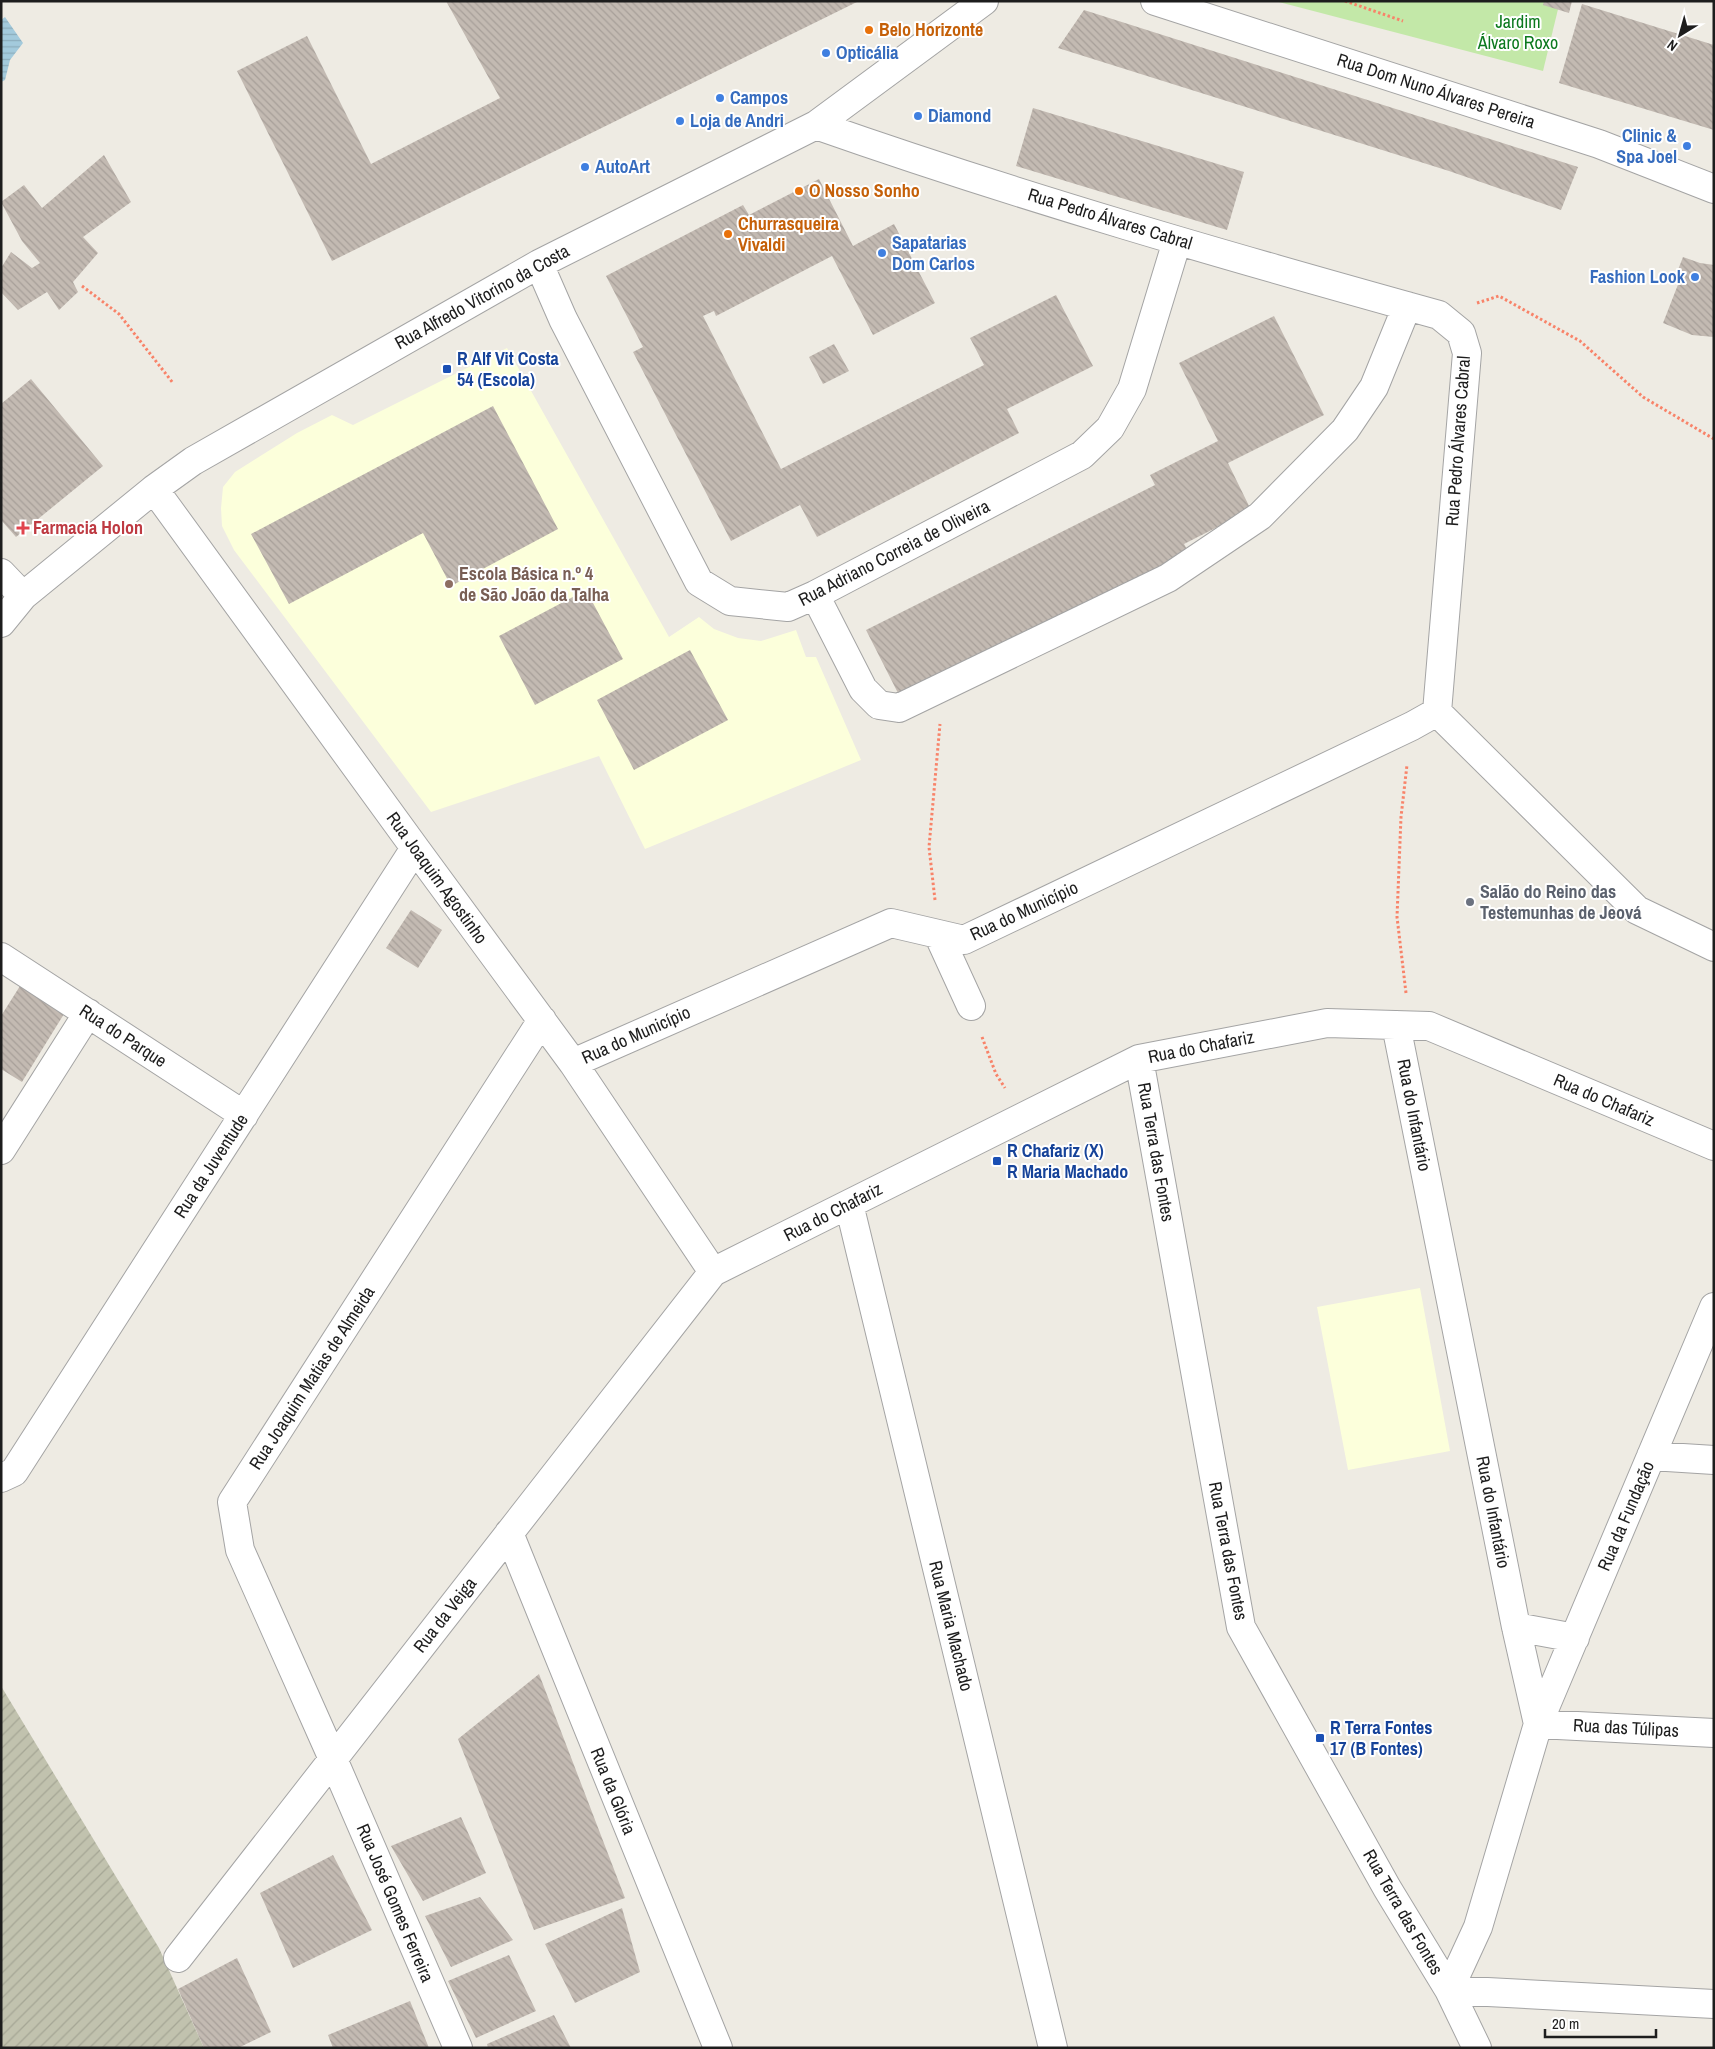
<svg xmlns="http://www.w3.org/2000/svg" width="1715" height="2049" viewBox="0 0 1715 2049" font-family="'Archivo Narrow',sans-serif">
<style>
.education{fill:#fcffdb}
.construction{fill:url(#construction-furrows)}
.garden{fill:#c3e8a8}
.water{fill:url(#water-rules)}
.building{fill:url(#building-back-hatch)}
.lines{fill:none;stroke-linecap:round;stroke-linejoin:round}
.minor-casing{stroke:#a4a4a4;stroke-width:30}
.path{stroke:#f88369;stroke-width:3;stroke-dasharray:2.5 2.5;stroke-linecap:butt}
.minor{stroke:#fff;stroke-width:28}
.food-dot{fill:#e8710a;stroke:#fff;stroke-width:2}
.shop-dot{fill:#3f7fe0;stroke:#fff;stroke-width:2}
.transit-dot{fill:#1a4fb4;stroke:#fff;stroke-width:2}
.health-dot{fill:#e0444e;stroke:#fff;stroke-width:2}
.education-dot{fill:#8d6e63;stroke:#fff;stroke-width:2}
.worship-dot{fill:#6b7280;stroke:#fff;stroke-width:2}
.labels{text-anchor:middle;stroke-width:4;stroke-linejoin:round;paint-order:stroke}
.park-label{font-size:18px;fill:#0c791e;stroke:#fff}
.food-label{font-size:18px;font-weight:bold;fill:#c56008;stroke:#fff;text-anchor:start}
.shop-label{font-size:18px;font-weight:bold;fill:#366cbe;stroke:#fff;text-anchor:start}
.street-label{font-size:18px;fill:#1d1d1d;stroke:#fff}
.transit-label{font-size:18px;font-weight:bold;fill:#164399;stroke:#fff;text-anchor:start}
.health-label{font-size:18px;font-weight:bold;fill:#be3a42;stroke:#fff;text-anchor:start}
.education-label{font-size:18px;font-weight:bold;fill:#785e54;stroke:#fff;text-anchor:start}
.worship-label{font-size:18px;font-weight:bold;fill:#5b616d;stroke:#fff;text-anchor:start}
</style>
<defs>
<pattern id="construction-furrows" width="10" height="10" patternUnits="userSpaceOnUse" patternTransform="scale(1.25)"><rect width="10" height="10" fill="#c1c2ae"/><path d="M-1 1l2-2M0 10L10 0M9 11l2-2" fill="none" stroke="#a5a695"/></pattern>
<pattern id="water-rules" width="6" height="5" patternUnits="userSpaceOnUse" patternTransform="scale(1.25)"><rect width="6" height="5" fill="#a3cadc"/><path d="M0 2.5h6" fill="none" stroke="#8cadbc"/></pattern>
<pattern id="building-back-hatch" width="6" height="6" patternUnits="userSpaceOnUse" patternTransform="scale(1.25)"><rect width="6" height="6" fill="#c3bab2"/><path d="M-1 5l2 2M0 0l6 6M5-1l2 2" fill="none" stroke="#a79f99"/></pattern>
</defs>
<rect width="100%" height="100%" fill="#eeebe3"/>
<!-- education -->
<path class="education" d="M507 348 669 637 699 617 714 629 738 638 761 641 796 630 806 657H816L861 760 645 849 599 756 431 812 234 550 222 526 221 508 223 487 235 472 297 433 332 415 353 425Z
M1420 1288 1450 1451 1348 1470 1317 1307Z"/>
<!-- construction -->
<path class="construction" d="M1 1686 159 1948 204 2048H1Z"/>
<!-- garden -->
<path class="garden" d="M1275 1H1560L1543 71Z"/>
<!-- water -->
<path class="water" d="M5 17 23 43 10 60 5 80 1 82V20Z"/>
<!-- building -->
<path class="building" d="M446 1H859L332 261 237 71 307 36 371 164 500 98Z
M1544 1H1572L1569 13 1543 5Z
M1582 4 1714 45V130L1559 83Z
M1084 10 1462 130 1578 167 1561 210 1449 171 1058 48Z
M1033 108 1244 172 1227 230 1016 166Z
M104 155 131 202 83 237 98 253 73 282 78 292 59 310 47 292 18 310 1 292V268L11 252 32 268 40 263 22 241 1 202 24 185 42 208Z
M819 179 853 246 894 224 935 303 873 335 832 256 716 316 714 311 703 316 781 469 984 365 970 338 1056 295 1093 366 1007 409 1019 433 817 537 800 505 731 541 633 352 643 347 606 276 743 205 749 215Z
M1683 257 1700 263 1714 265V337L1692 335 1663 323 1679 282 1674 280Z
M1274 316 1324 415 1228 463 1251 510 1184 544 1189 553 900 697 866 630 1155 485 1150 475 1218 441 1179 363Z
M834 344 849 371 823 384 809 357Z
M31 379 103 466 16 537 1 520V404Z
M493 406 558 529 451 586 423 533 289 604 251 534Z
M586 590 623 659 535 705 499 636Z
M690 650 728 720 634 770 597 700Z
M411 910 442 930 418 968 386 948Z
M20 986 64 1014 22 1082 1 1069V1016Z
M539 1674 625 1898 534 1930 458 1739Z
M461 1817 486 1873 423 1901 391 1846Z
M333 1855 372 1930 293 1968 260 1893Z
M480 1897 513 1940 451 1967 425 1916Z
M622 1908 640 1972 575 2003 545 1944Z
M509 1955 536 2011 476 2038 448 1981Z
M237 1958 271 2032 238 2048H204L178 1989Z
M410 2001 429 2048H333L328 2035Z
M554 2015 571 2048H488L487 2044Z"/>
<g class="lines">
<!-- minor casing -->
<g class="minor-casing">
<path id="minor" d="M1155 1 1599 144 1714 189
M816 125C1021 197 1230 257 1439 315L1461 333 1467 353 1437 712 1637 910 1714 947
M539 264 563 319 699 582 730 601 788 607 815 595 1082 455 1110 428 1132 389 1177 241
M154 489 415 848 573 1063 713 1272
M1 573 23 596
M815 595 863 689 879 705 899 708 1168 578 1260 516 1345 430 1374 387 1407 306
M1 623 23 596 154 489 193 461 539 264 816 125 984 1
M938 934 971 1006
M1 957 244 1115
M1396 1025 1516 1627 1538 1724
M1139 1059 1241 1627 1387 1888 1449 1990 1477 2048
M573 1063 891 923 964 940 1412 726 1437 712
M1 1150 88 1013
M849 1204 1053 2048
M1714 1307 1538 1724 1478 1927 1449 1990 1714 2004
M1651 1456 1714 1460
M1 1478 14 1472 415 848
M509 1533 718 2048
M1516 1627 1575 1638
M1538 1724 1714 1733
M178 1958 713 1272 1139 1059 1327 1023 1429 1026 1714 1146
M458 2048 333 1759 240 1550 232 1502 542 1020"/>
</g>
<!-- path -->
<path class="path" d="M1345 1 1403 21
M82 286 119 314 173 383
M1477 303 1499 296 1580 341 1643 397 1714 439
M935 900 929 847 940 724
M1406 993 1397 917 1401 817 1407 765
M982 1037 996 1074 1005 1088"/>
<!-- minor -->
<use href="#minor" class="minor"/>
</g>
<!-- markers -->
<g class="food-dot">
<circle cx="869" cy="30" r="5"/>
<circle cx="799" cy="191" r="5"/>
<circle cx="728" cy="234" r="5"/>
</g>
<g class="shop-dot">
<circle cx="826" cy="53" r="5"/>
<circle cx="720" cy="98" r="5"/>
<circle cx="918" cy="116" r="5"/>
<circle cx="680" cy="121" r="5"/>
<circle cx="1687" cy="146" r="5"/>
<circle cx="585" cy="167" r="5"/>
<circle cx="882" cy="253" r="5"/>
<circle cx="1695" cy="277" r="5"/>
</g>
<g class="transit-dot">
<rect x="442" y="364" width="10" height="10" rx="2.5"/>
<rect x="992" y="1156" width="10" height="10" rx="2.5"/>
<rect x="1315" y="1733" width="10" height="10" rx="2.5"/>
</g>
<path class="health-dot" d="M20.5 520.5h5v5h5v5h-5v5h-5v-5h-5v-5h5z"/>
<circle class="education-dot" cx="449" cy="584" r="5"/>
<circle class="worship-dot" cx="1470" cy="902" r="5"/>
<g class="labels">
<!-- park labels -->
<g class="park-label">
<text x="1518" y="28">Jardim<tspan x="1518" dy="21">Álvaro Roxo</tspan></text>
</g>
<!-- food labels -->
<g class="food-label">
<text x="879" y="36">Belo Horizonte</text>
<text x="809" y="197">O Nosso Sonho</text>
<text x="738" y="230">Churrasqueira<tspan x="738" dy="21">Vivaldi</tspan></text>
</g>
<!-- shop labels -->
<g class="shop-label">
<text x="836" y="59">Opticália</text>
<text x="730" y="104">Campos</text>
<text x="928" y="122">Diamond</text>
<text x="690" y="127">Loja de Andri</text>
<text x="1677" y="142" text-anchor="end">Clinic &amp;<tspan x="1677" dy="21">Spa Joel</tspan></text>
<text x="595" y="173">AutoArt</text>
<text x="892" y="249">Sapatarias<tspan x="892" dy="21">Dom Carlos</tspan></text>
<text x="1685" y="283" text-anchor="end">Fashion Look</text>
</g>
<!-- street labels -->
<g class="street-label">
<text transform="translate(1436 91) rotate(18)" y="6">Rua Dom Nuno Álvares Pereira</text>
<text transform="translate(1110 219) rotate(17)" y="6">Rua Pedro Álvares Cabral</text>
<text transform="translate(482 297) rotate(-29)" y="6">Rua Alfredo Vitorino da Costa</text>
<text transform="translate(1458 441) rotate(-86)" y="6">Rua Pedro Álvares Cabral</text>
<text transform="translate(894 553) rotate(-27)" y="6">Rua Adriano Correia de Oliveira</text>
<text transform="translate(437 878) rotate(54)" y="6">Rua Joaquim Agostinho</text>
<text transform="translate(1024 911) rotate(-25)" y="6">Rua do Município</text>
<text transform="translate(636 1035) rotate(-24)" y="6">Rua do Município</text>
<text transform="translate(123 1036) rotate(33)" y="6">Rua do Parque</text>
<text transform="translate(1201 1047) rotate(-11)" y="6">Rua do Chafariz</text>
<text transform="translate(1604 1100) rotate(23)" y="6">Rua do Chafariz</text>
<text transform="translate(1414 1115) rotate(79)" y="6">Rua do Infantário</text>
<text transform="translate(1156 1152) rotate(80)" y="6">Rua Terra das Fontes</text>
<text transform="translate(211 1166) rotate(-57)" y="6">Rua da Juventude</text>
<text transform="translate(833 1212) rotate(-27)" y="6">Rua do Chafariz</text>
<text transform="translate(312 1378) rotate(-57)" y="6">Rua Joaquim Matias de Almeida</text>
<text transform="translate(1493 1512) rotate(79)" y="6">Rua do Infantário</text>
<text transform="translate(1626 1516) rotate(-67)" y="6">Rua da Fundação</text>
<text transform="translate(1228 1551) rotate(79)" y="6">Rua Terra das Fontes</text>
<text transform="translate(445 1615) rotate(-52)" y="6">Rua da Veiga</text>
<text transform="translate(951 1626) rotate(76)" y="6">Rua Maria Machado</text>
<text transform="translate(1626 1728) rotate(3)" y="6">Rua das Túlipas</text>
<text transform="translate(613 1791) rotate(68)" y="6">Rua da Glória</text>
<text transform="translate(395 1903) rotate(67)" y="6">Rua José Gomes Ferreira</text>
<text transform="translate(1403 1912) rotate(60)" y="6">Rua Terra das Fontes</text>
</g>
<!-- transit labels -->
<g class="transit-label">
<text x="457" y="365">R Alf Vit Costa<tspan x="457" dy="21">54 (Escola)</tspan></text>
<text x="1007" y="1157">R Chafariz (X)<tspan x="1007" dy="21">R Maria Machado</tspan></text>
<text x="1330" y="1734">R Terra Fontes<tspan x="1330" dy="21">17 (B Fontes)</tspan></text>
</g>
<!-- health labels -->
<g class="health-label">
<text x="33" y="534">Farmacia Holon</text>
</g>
<!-- education labels -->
<g class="education-label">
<text x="459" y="580">Escola Básica n.º 4<tspan x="459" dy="21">de São João da Talha</tspan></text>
</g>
<!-- worship labels -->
<g class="worship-label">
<text x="1480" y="898">Salão do Reino das<tspan x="1480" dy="21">Testemunhas de Jeová</tspan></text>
</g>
</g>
<!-- border -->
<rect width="1715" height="2049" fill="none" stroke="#1d1d1d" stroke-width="5"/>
<!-- north arrow -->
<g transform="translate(1680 35) rotate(217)" stroke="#ffffff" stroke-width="4" paint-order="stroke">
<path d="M0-4L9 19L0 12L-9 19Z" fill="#1d1d1d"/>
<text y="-8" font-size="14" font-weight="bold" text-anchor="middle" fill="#1d1d1d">N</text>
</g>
<!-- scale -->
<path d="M1545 2029v8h111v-8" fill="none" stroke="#1d1d1d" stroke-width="2.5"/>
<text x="1552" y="2029" font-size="15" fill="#1d1d1d" stroke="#ffffff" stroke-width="4" paint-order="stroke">20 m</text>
</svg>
